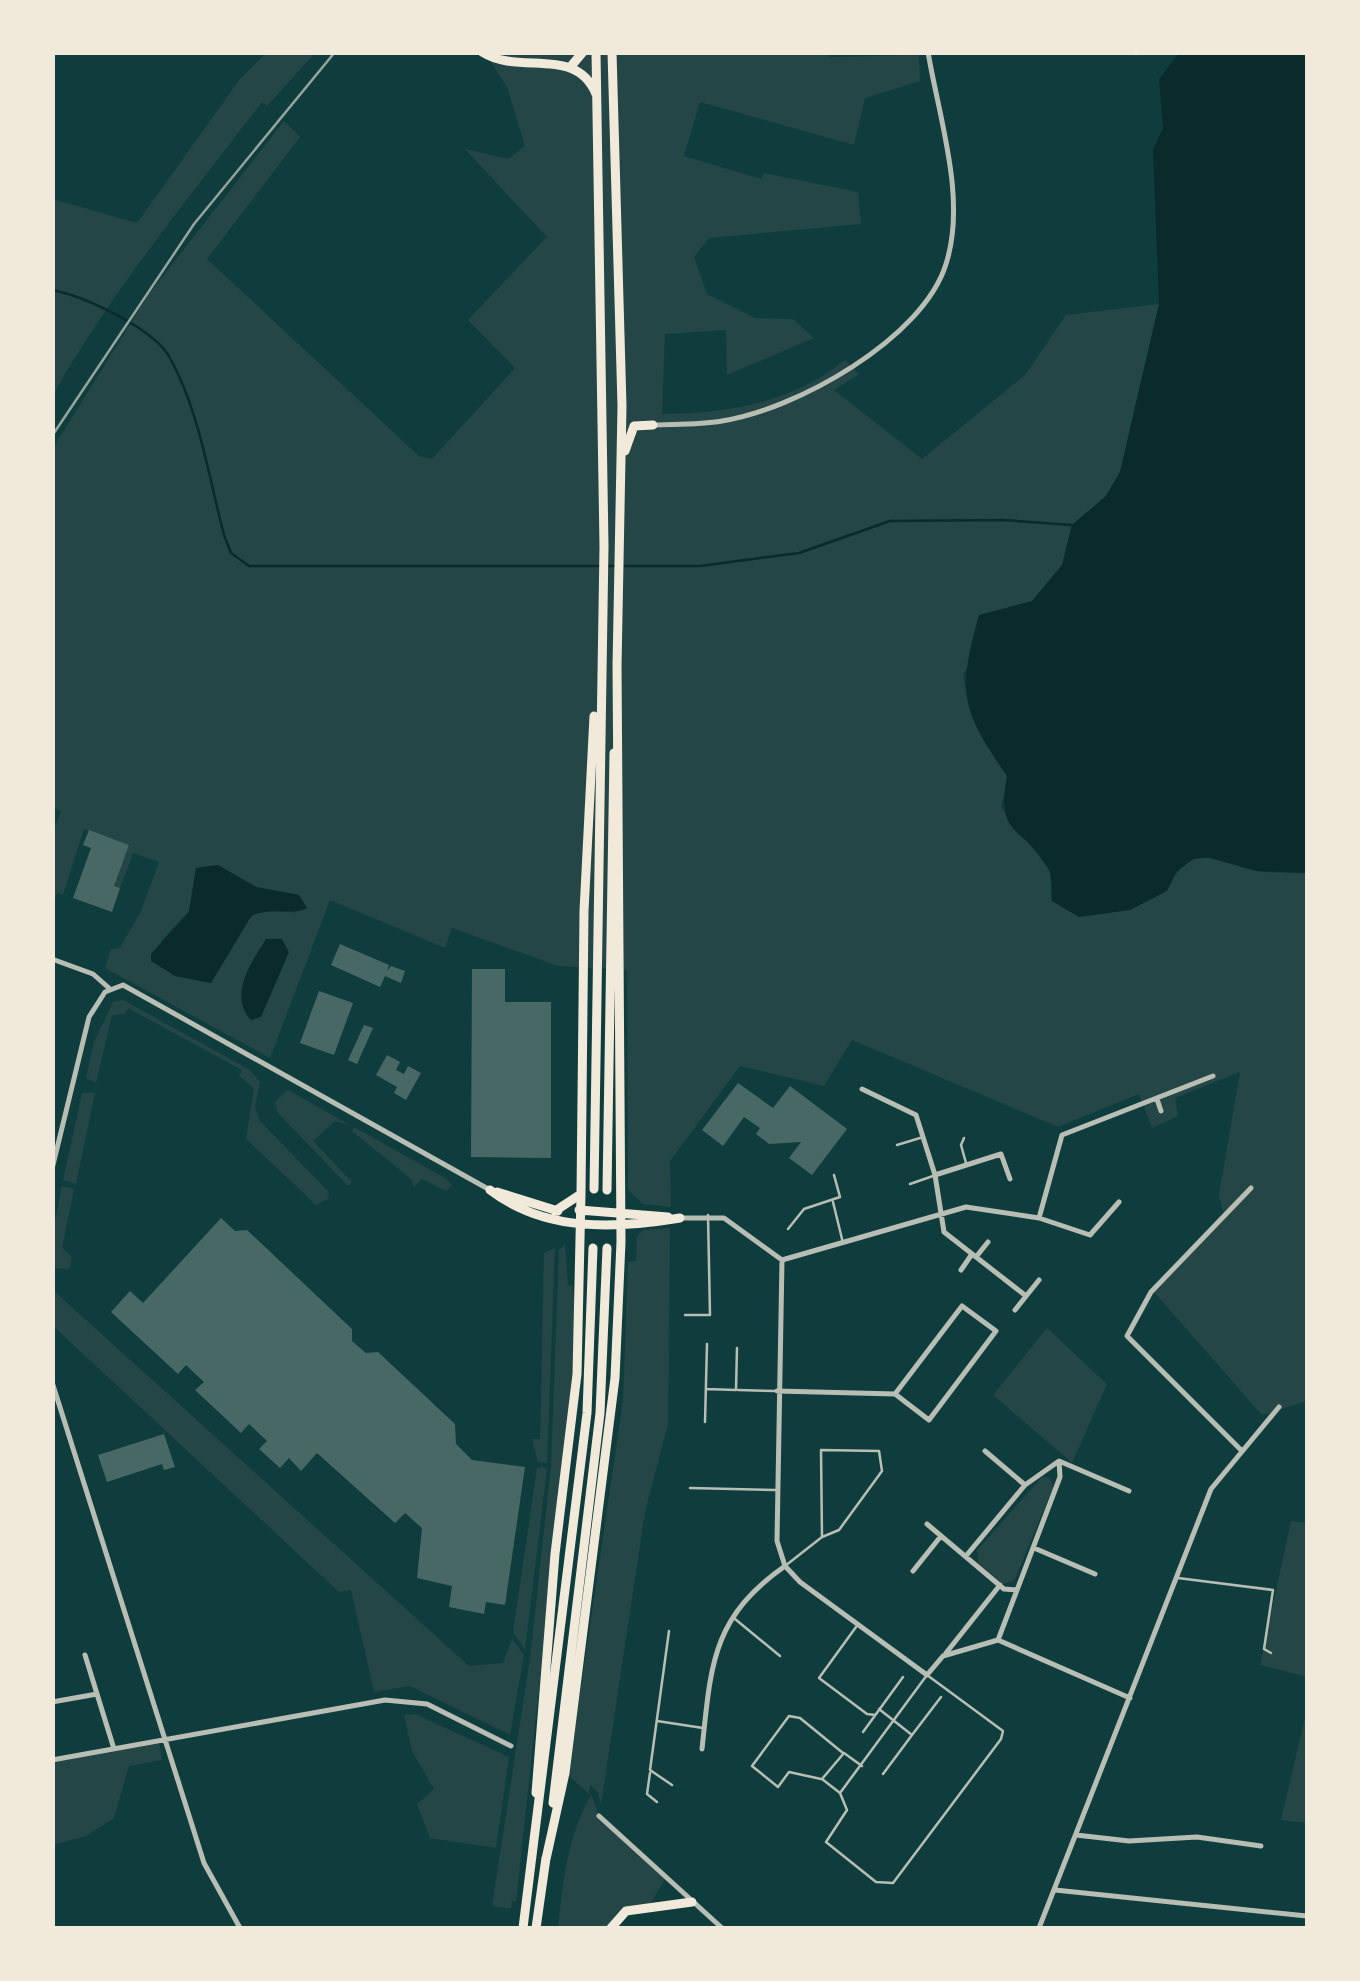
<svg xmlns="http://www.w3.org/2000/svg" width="1360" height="1981" viewBox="0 0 1360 1981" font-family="'Exo 2',sans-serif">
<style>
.green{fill:#244646;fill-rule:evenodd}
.water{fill:#0a2a2b}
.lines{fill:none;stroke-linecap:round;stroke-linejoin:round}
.stream{stroke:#0a2a2b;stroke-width:2.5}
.building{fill:#486865}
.service{stroke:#b8beb3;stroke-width:2.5}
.minor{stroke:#b8beb3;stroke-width:5}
.trunk{stroke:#f1e9da;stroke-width:9}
.rail{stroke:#97a49c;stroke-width:2.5}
</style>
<rect width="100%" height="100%" fill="#0f3d3e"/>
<!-- green -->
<path class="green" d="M829 52V57L919 55 920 81 865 98 854 145 700 102 684 156 761 179 764 173 858 192 861 224 709 238 694 257 707 294 755 318 793 319 814 338 727 375 726 330 665 334 662 414C727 414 794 402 845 360L859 374 834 390 922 459 1025 375 1066 315 1159 304 1120 472 1106 496 1072 525 1062 565 1032 601 1009 608 963 674C968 716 984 743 1008 777L1001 807 1050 871 1052 901 1079 916 1167 891C1190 842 1210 860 1252 870 1269 874 1289 872 1307 873V1401L1262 1415 1153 1291 1224 1215 1219 1195 1240 1072 1175 1098 1178 1116 1152 1128 1139 1094 1058 1127 852 1040 824 1086 740 1066 670 1161 671 1207 643 1204 628 1190 627 970 558 966 452 928 445 948 330 900 270 1058 105 968 111 949 120 948 140 913 159 862 133 853 120 888 114 886 129 845 84 829 63 895 57 893 53 904 52 834 61 811 52 807 53 448 149 294 284 121 300 137 207 259 419 456 432 459 515 368 468 320 547 237 465 149 508 159 525 146 507 87 485 53ZM218 865 256 887 299 895 295 913C229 896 244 955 205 982L175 976 161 941 189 911 196 868Z
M266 53H315L267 106 262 102C189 198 112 290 53 395V199L137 223 240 79Z
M123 1000 250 1070 260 1082 255 1107 260 1121 329 1192 328 1199 316 1205 246 1139 254 1088 239 1076 242 1070 128 1008 125 1014 112 1015 96 1083 86 1078 94 1042 113 1002Z
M288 1090 350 1125 335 1121 313 1141 352 1182 348 1186 278 1113 275 1102Z
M82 1093H95L76 1184 63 1180Z
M354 1127 445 1178 452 1185 446 1191 422 1179 414 1187 411 1179 352 1131Z
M62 1186 74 1189 62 1248 72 1257 69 1269 53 1268V1231Z
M670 1228 668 1424 645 1512 601 1805 598 1792 590 1785 589 1794 568 1775 623 1401 628 1262 636 1261 637 1237 643 1230Z
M565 1244 568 1285 572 1286 576 1310 570 1401 516 1902 512 1901 511 1909 492 1906 530 1658 551 1466 559 1250Z
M555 1248 547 1463 538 1462 532 1439H540L544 1253Z
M55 1292 469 1666 503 1663 512 1639 524 1655 510 1735 410 1686 374 1692 351 1590 339 1592 53 1326Z
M1047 1328 1107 1384 1072 1463 993 1395Z
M543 1467 547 1469 525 1650 513 1632 537 1468Z
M1043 1476 1051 1479 1053 1488 1014 1581 1003 1584 979 1564 977 1550Z
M1291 1521 1307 1523V1677L1260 1665Z
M1307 1709V1823L1281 1820Z
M415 1714 509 1757 496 1848 430 1838 417 1804 434 1789 412 1751 404 1715Z
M159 1741 162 1760 129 1766 114 1818 86 1836 53 1845V1760Z
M591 1795 599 1816 666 1877 648 1908 626 1911 611 1928H558C563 1882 567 1837 591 1795Z"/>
<!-- water -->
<path class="water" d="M1180 52 1307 53V873L1256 871 1208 857 1193 859 1176 872 1167 891 1130 910 1079 917 1052 901C1051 891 1053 877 1048 868 1024 825 995 839 1007 776 961 709 957 694 979 615L1032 601 1062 565 1072 525 1106 496 1120 472 1159 304 1153 150 1163 128 1159 79Z
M218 865 256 887 299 895 307 908C294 916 273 907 252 915L211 983 175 976 151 961V954L189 912 196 868Z
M266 939H282L289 952 261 1017 251 1020C228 995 251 963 266 939Z"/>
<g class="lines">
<!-- stream -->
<path class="stream" d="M52 290C84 296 155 329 170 358 199 410 209 478 224 535L231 553 249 566H617
M625 566H700L799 553 890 521 1004 520 1072 525"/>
</g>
<!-- building -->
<path class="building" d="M89 830 129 845 114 886 120 888 112 912 73 898 91 848 83 845Z
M340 944 389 965 387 971 391 966 405 971 401 983 385 976 380 987 331 965Z
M472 969H505V1002H551V1158L471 1157Z
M319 991 353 1003 334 1055 300 1043Z
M364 1025 373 1028 357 1064 348 1060Z
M387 1055 400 1062 396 1070 404 1074 408 1066 421 1073 406 1100 394 1093 397 1087 376 1075Z
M738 1083 773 1108 790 1086 847 1129 812 1175 789 1158 801 1142 769 1144 756 1134 760 1128 744 1117 723 1146 702 1130Z
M221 1218 235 1231 247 1230 352 1329V1341L366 1353 378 1352 455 1424 456 1444 472 1460 525 1467 505 1605 486 1602 484 1614 449 1607 452 1586 417 1578 422 1528 405 1513 395 1523 317 1453 301 1471 289 1458 280 1468 259 1449 267 1441 249 1424 241 1433 195 1390 204 1382 186 1365 178 1374 111 1312 130 1291 143 1303Z
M164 1434 175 1467 164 1470 162 1464 107 1482 98 1455Z"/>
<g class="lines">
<!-- service -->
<path class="service" d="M1136 54 1137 52
M964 1138 961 1145 966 1163
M897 1145 920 1138
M910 1184 933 1176
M833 1202 843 1243
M788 1229 804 1209 840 1197 834 1175
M685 1315H710L708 1215
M706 1389 736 1390 737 1348
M738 1390 775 1391
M705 1422 707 1344
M690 1488 776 1490
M785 1566 822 1537 821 1450 879 1451 882 1471 839 1530 822 1537
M1178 1578 1273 1590 1264 1649 1271 1653
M735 1619 780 1656
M856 1627 819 1678 867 1714 875 1715
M669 1631 650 1770 672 1785
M879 1709 912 1735 941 1697
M657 1721 703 1728
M863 1732 903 1677
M650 1773 647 1794 657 1802
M883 1774 912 1735
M821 1779 789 1772 778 1787 752 1766 789 1716 800 1718 843 1753
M840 1793 847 1810 826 1842 876 1882 893 1883 1001 1739 1003 1731 927 1675 840 1793 822 1779 844 1753 862 1766"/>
<!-- minor -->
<path class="minor" d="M653 425C675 424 699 425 722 421 795 410 923 339 946 264 967 199 939 118 928 52
M52 959 93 974 110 989
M862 1089 916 1115 935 1175 944 1232 1026 1296
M1157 1099 1161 1111
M52 1169 89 1017 105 992 123 985 490 1190
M935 1175 1001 1154 1010 1179
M680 1218H724L782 1260 777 1541 785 1566 800 1582 927 1675 943 1656 998 1640 1130 1698
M1039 1218 1062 1135 1213 1076
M976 1257 988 1242
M782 1260 966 1207 1039 1218 1090 1235 1119 1202
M961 1270 972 1254
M1015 1310 1039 1280
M52 1382 204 1863 240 1928
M777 1391 895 1394 929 1420 996 1331 962 1306 895 1394
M1241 1450 1127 1336 1151 1292 1251 1188
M985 1451 1025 1485
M927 1524 1004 1589 1017 1590
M1034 1548 1095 1574
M966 1556 1025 1485 1059 1461 1129 1491
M913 1571 941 1536
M998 1640 1060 1477 1059 1461
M946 1653 1000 1585
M85 1655 114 1749
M52 1702 97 1694
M702 1749C711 1666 711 1618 785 1566
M52 1760 385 1700 427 1704 511 1746
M599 1816 722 1928
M1076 1835 1129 1841 1197 1837 1261 1846
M1055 1890 1307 1916
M1039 1928 1211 1489 1279 1407"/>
<!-- trunk -->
<path class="trunk" d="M482 52C520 76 576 45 596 94
M612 52 622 406 617 667
M572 65 583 52
M634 426 653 425
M625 451 634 426
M594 1189 604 546 596 52
M490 1190C545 1232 614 1229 680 1218
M607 1190 614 753
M497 1192 558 1211
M579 1210 668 1217
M555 1211 581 1194 584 911 594 716
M536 1793 555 1554 577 1374 581 1194
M553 1803 600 1413 607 1248
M546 1859 565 1773 615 1378 621 1242 617 662
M523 1928 587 1413 593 1248
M536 1928 546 1858
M611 1928 626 1911 692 1902"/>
<!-- rail -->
<path class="rail" d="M52 436 194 224 335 52"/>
</g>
<!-- border -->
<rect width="1360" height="1981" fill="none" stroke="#f1e9da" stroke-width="110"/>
</svg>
